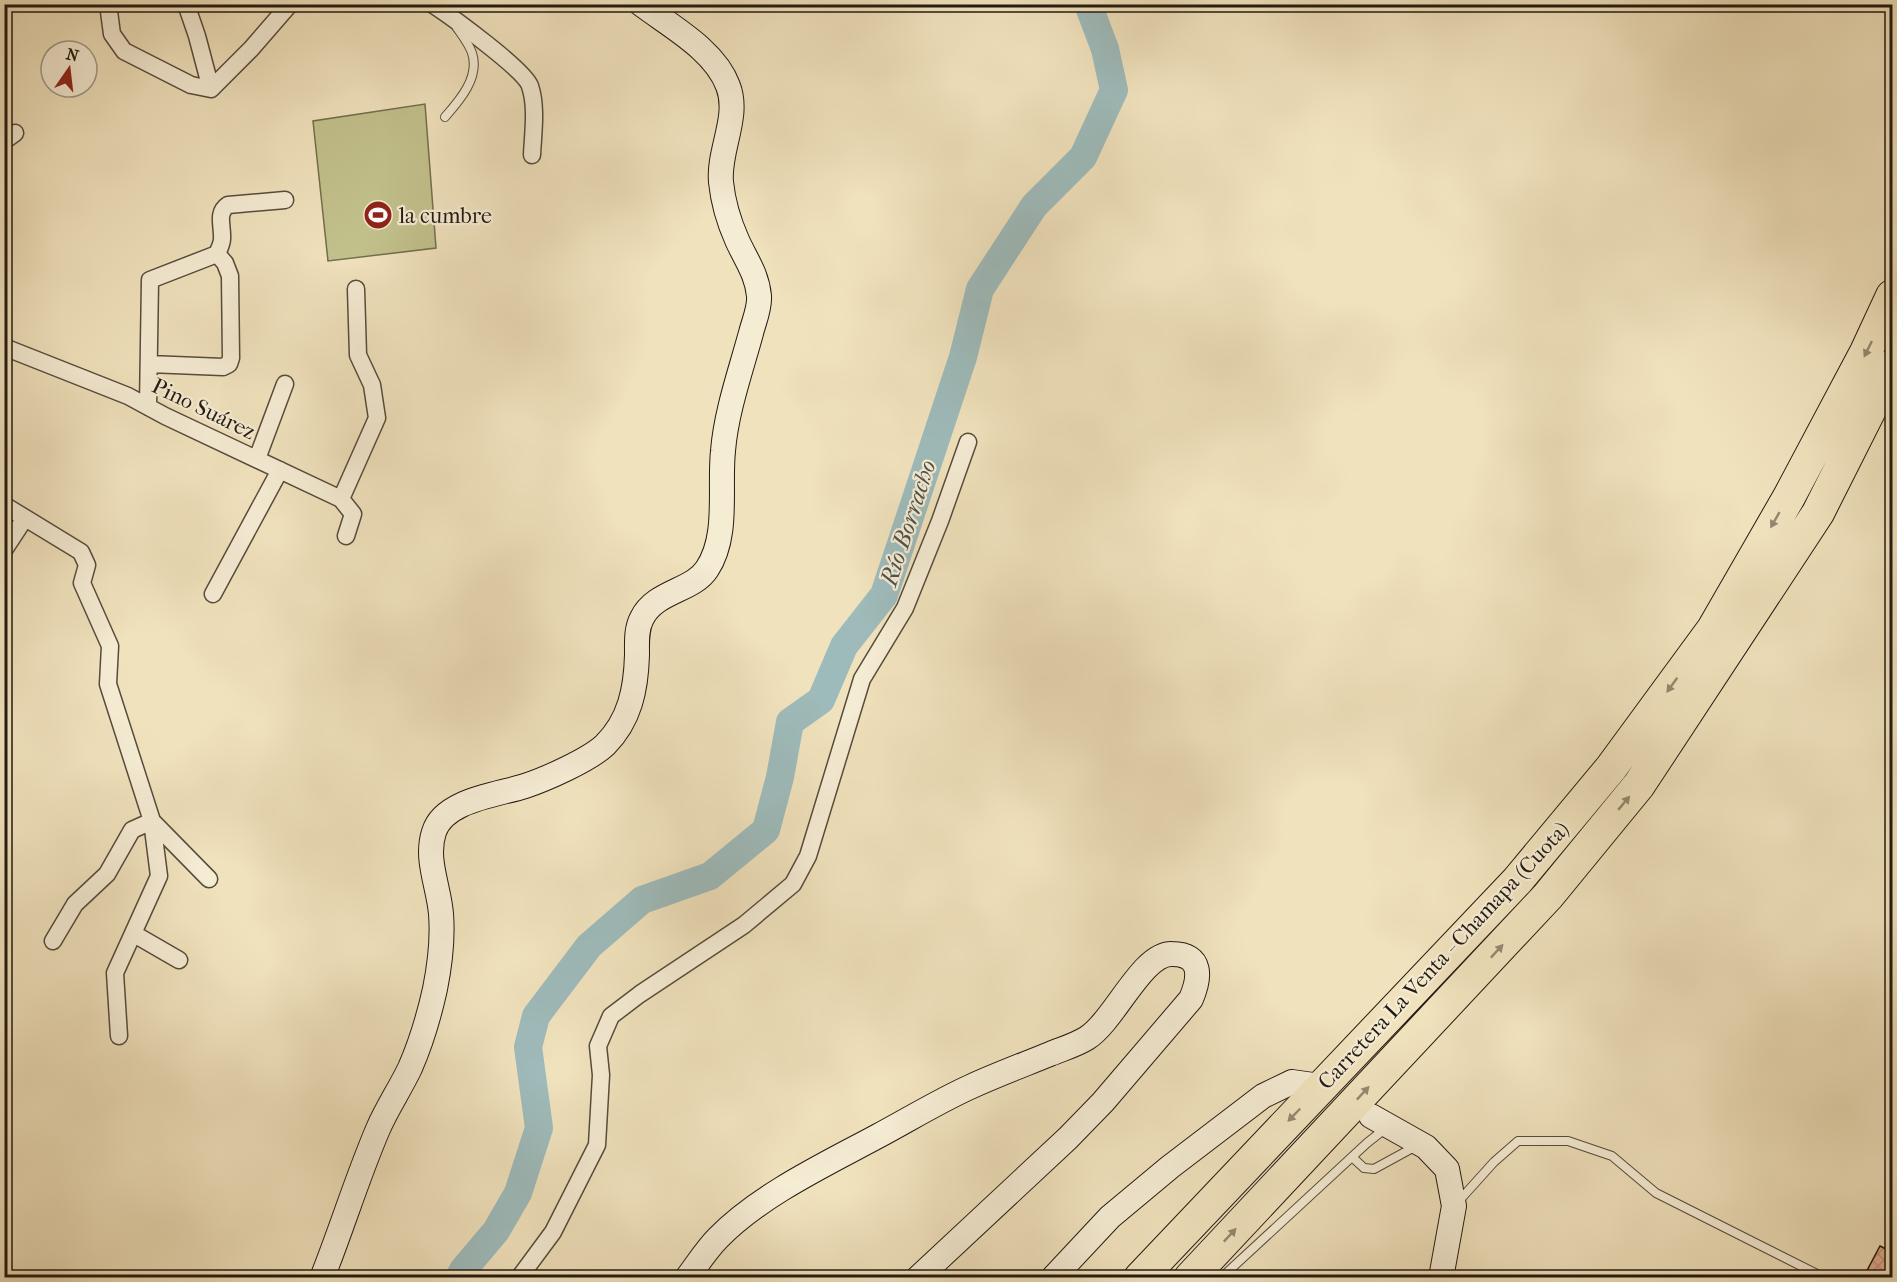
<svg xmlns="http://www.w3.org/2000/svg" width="1897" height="1282" viewBox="0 0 1897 1282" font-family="'IM FELL French Canon',serif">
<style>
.pitch{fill:#c2c18c;stroke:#726e4e;stroke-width:1.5}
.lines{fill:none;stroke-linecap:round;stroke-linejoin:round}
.river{stroke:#9ebbbb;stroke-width:28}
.building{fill:url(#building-cross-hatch);stroke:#231a11;stroke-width:1.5}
.lane-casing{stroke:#564c3c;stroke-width:10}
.street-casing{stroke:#564c3c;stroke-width:19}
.secondary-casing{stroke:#231a11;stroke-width:26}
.highway-casing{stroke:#231a11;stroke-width:34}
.lane{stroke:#f5ecd4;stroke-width:8}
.street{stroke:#f5ecd4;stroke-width:16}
.secondary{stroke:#f5ecd4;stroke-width:24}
.highway{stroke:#f0e2bd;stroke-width:32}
.oneway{fill:#948870}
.labels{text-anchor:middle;stroke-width:4.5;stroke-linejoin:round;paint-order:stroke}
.poi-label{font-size:22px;fill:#231a11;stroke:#f5ecd4;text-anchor:start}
.street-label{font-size:22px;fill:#231a11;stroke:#f5ecd4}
.water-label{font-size:24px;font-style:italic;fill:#4e524c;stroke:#f5ecd4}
</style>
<defs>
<pattern id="building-cross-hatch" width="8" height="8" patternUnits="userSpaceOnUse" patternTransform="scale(1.5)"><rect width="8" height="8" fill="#e4ae92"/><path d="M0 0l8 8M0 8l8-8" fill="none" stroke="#c3957d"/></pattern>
</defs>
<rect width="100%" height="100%" fill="#f0e2bd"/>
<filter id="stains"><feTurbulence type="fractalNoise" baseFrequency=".00333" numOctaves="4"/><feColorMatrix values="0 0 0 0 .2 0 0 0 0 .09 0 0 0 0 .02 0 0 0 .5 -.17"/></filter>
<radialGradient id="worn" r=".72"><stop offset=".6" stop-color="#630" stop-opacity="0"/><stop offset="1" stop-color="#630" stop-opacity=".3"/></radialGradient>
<!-- pitch -->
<path class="pitch" d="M425 104 436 248 328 261 313 121Z"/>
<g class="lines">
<!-- river -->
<path class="river" d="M459 1278 463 1270 496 1231 518 1193 539 1128 528 1047 536 1016 589 946 642 900 710 876 766 830 780 777 790 722 821 700 844 646 884 595 963 357 980 289 1034 206 1083 157 1114 90 1105 49 1088 4"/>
</g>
<!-- building -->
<path class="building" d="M1892 1230V1244L1886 1241Z
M1880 1246 1892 1252V1278H1863Z"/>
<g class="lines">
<!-- lane casing -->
<g class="lane-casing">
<path id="lane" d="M445 117C460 100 480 77 472 53 469 44 462 35 457 28
M1352 1157 1364 1168 1374 1169 1418 1145
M1457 1203 1494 1162 1518 1141H1568L1612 1156 1656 1193 1825 1278
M1221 1278 1367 1143 1386 1128"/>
</g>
<!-- street casing -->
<g class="street-casing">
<path id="street" d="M108 4 112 34 124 51 191 85 211 89 251 49 290 4
M186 4 197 36 211 89
M432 4C449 15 525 70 530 86 537 107 533 133 532 155
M4 141 15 133
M4 347 128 396 165 416 341 499 353 514 346 536
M149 364 223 367 229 364 231 358 230 276 225 263 217 254
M148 407 150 280 217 254C219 249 222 244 222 239 223 226 216 213 228 205L285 200
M257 459 285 384
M341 499 377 418 372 385 358 355 356 289
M4 505 81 552 87 565 82 583 110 646 108 684 152 821 159 876 115 973 119 1036
M4 550 25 518
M213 594 280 470
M134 934 179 960
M53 941 75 904 107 874 132 830 152 821 209 879
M519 1278 553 1232 597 1145 601 1075 598 1046 611 1016 640 994 744 925 793 884 808 856 862 679 905 608 940 521 968 442"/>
</g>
<!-- secondary casing -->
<g class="secondary-casing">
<path id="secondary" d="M1371 1116 1426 1147 1447 1169 1454 1206 1441 1278
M322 1278C342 1228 357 1178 378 1129 387 1108 400 1089 410 1068 421 1043 429 1016 435 989 440 964 443 939 441 914 439 887 425 859 434 832 444 800 497 795 525 786 546 779 589 760 605 745 630 720 636 689 637 655 637 642 636 629 642 618 655 591 693 591 707 569 729 536 719 488 723 451 726 412 741 370 751 333 754 321 760 308 759 296 757 274 746 260 737 240 729 222 723 202 721 182 718 150 740 117 728 86 715 50 670 26 641 4
M687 1278C697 1265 706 1250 718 1238 760 1195 826 1164 878 1136 908 1120 939 1101 970 1087 996 1075 1023 1065 1050 1054 1062 1049 1076 1045 1087 1038 1115 1020 1142 953 1172 954 1203 954 1200 978 1191 999L1103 1102 1068 1138 918 1278
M1053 1278 1110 1217 1170 1167 1263 1096 1292 1082 1313 1085"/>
</g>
<!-- highway casing -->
<g class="highway-casing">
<path id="highway" d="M1140 1278 1517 881 1611 768 1713 629 1789 497 1866 352 1892 296
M1190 1278 1548 896 1639 785 1818 513 1892 366"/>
</g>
<!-- lane -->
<use href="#lane" class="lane"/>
<!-- street -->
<use href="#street" class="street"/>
<!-- secondary -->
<use href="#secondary" class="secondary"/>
<!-- highway -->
<use href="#highway" class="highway"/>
</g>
<!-- one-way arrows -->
<defs><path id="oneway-solid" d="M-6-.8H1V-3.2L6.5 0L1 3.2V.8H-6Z" transform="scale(1.5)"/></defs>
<g class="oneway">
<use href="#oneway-solid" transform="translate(1868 349) rotate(116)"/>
<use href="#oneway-solid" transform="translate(1775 520) rotate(120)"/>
<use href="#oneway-solid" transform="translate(1672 685) rotate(126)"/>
<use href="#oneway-solid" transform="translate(1624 803) rotate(-50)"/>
<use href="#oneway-solid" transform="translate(1497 951) rotate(-47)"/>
<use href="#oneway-solid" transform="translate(1363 1093) rotate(-47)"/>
<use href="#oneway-solid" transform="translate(1294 1115) rotate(134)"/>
<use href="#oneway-solid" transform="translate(1230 1235) rotate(-47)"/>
</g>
<!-- icons -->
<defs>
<g id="stadium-disc" transform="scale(1.5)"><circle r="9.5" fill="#8f2418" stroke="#f5ecd4"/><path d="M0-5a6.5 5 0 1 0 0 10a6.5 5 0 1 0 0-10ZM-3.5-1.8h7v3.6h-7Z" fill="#fff"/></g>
</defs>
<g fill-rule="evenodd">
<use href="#stadium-disc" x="378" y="215"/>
</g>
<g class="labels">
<!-- poi labels -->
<g class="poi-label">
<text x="399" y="223">la cumbre</text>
</g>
<!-- street labels -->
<g class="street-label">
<text transform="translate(204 408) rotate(26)" y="8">Pino Suárez</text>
<text transform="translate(1443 955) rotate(-47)" y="8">Carretera La Venta - Chamapa (Cuota)</text>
</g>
<!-- water labels -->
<g class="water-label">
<text transform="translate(908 523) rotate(-72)" y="8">Río Borracho</text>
</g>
</g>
<!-- margin -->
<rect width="1897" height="1282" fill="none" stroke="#f0e2bd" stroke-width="24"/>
<rect x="6" y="6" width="1885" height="1270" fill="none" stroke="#231a11" stroke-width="3"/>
<rect x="12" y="12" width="1873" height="1258" fill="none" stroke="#231a11" stroke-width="1.5"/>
<!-- north arrow -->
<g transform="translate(69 69) rotate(14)"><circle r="28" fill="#f5ecd4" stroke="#a19886" stroke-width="1.5"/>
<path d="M0-4.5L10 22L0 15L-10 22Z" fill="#8f2418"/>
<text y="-9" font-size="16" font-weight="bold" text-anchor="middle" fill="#231a11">N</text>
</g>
<rect width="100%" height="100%" filter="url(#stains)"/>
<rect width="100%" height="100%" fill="url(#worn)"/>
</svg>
